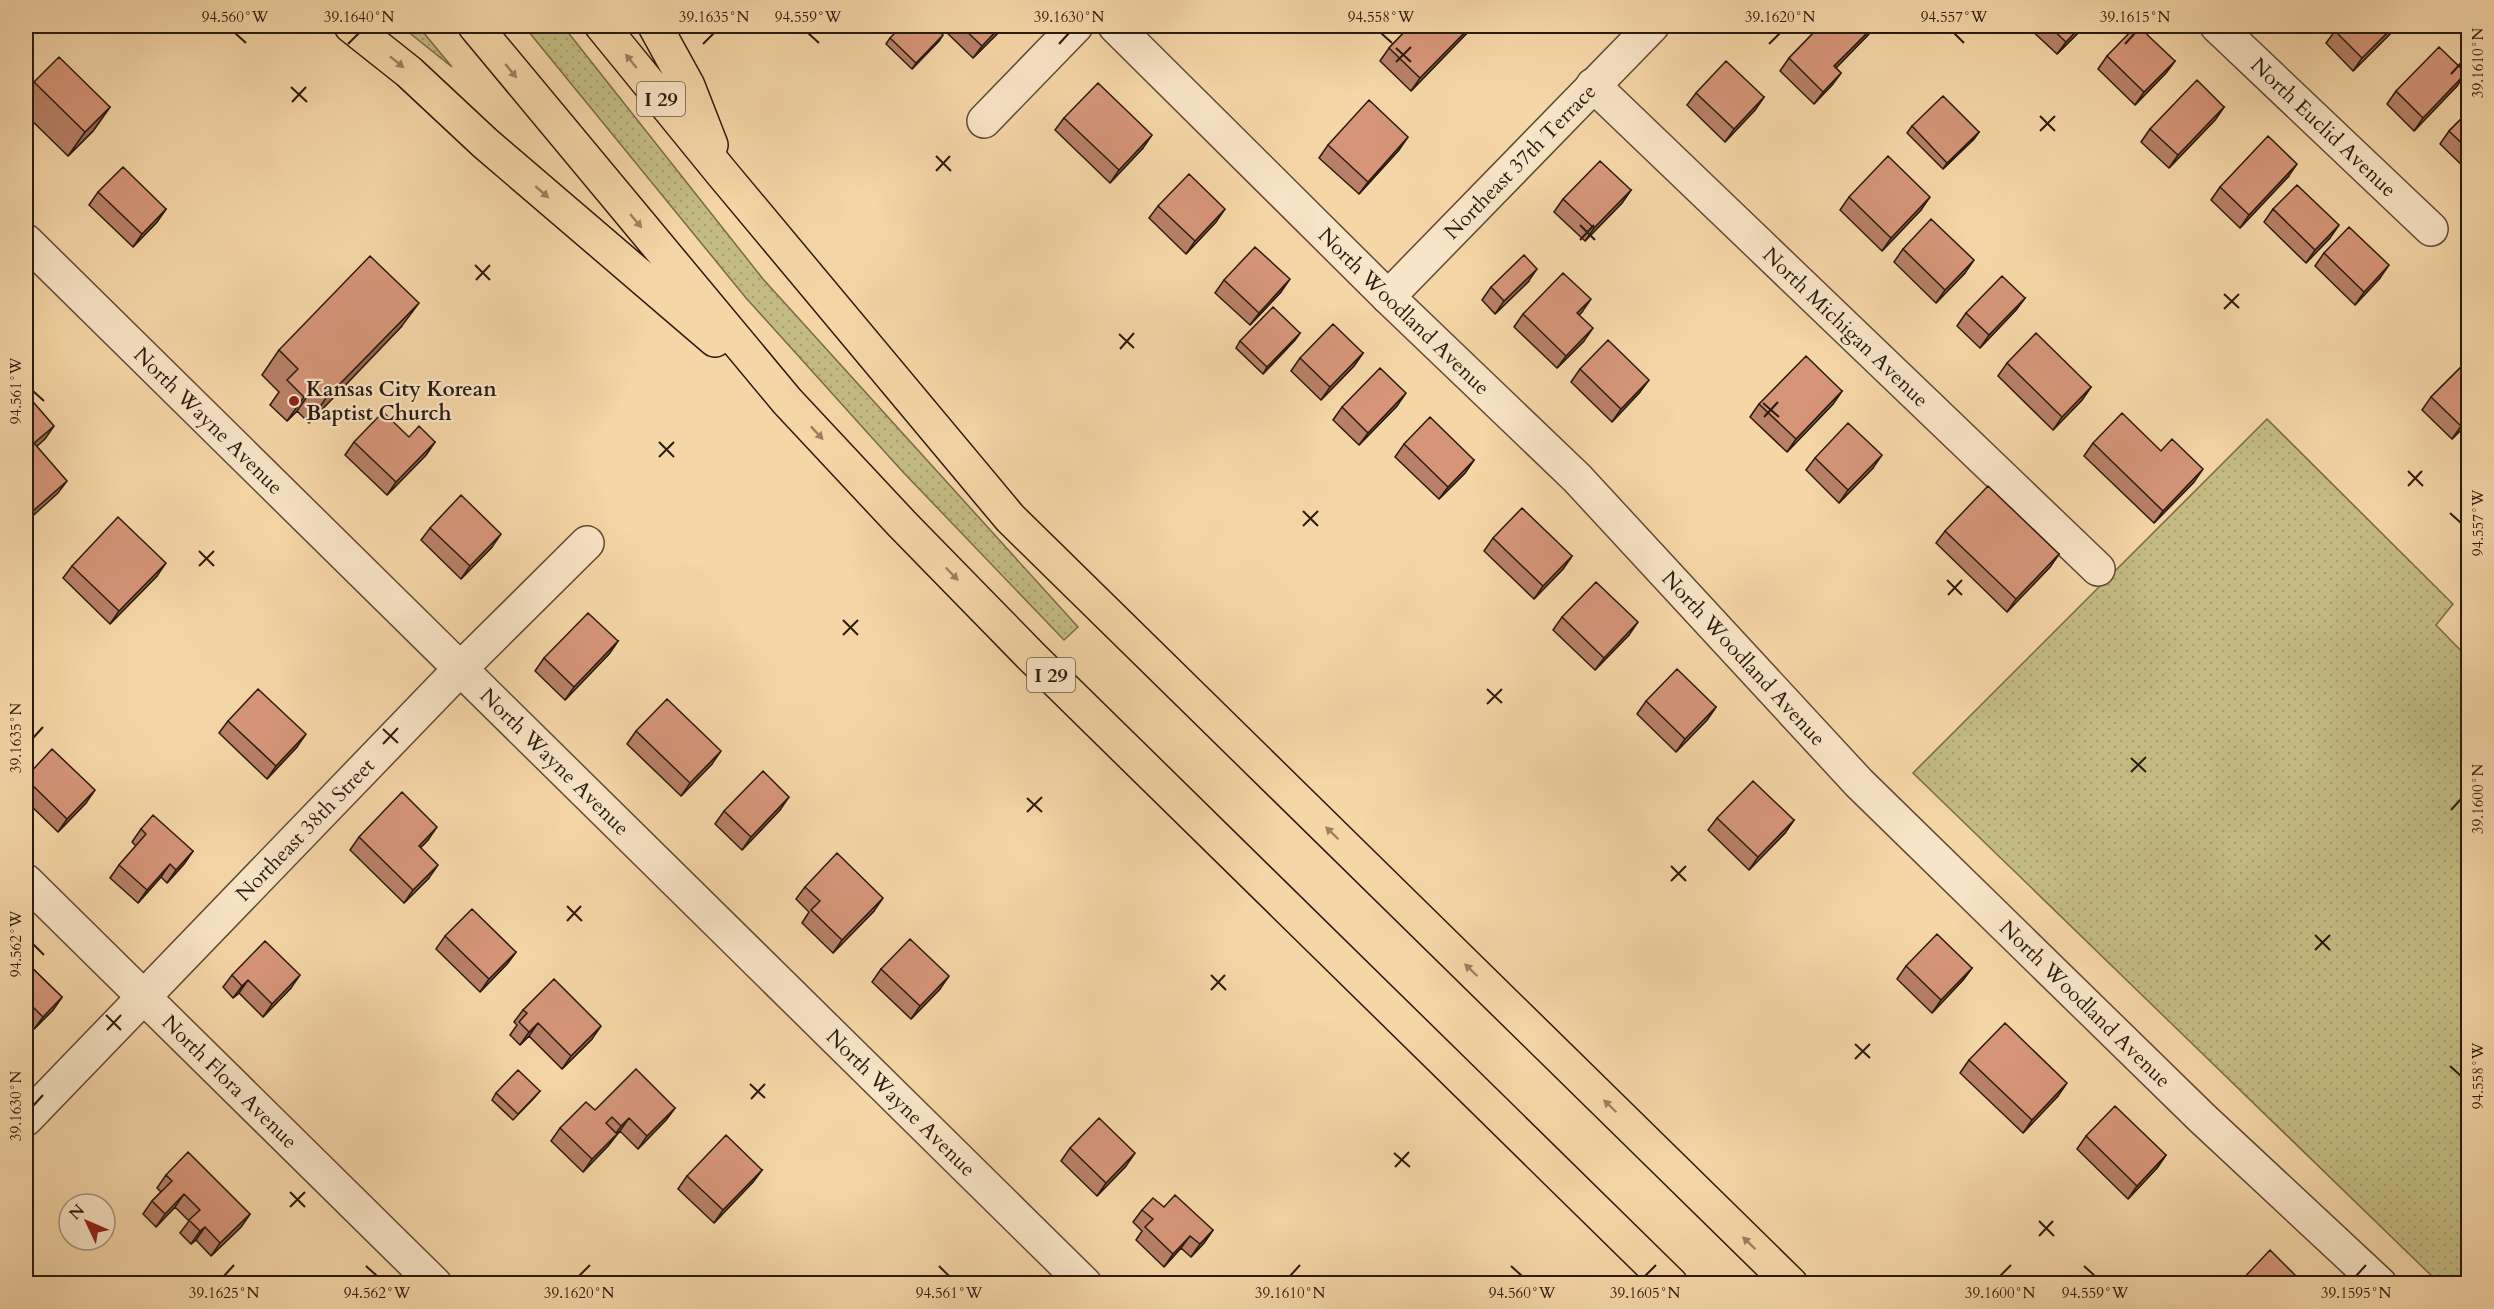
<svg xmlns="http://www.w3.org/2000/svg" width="2494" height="1309" viewBox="0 0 2494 1309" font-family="Cardo,serif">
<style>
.grass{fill:url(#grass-dots);stroke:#776b48;stroke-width:1.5}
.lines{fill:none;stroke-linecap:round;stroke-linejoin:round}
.minor-casing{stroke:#5e4934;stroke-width:36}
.highway-casing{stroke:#2b1a0e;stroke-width:36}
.minor{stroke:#f8e4c6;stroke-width:33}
.highway{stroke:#f5d6a7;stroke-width:33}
.wall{fill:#b88068;stroke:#2b1a0e;stroke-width:1.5}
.shaded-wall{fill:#966855;stroke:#2b1a0e;stroke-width:1.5}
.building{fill:#d69579;stroke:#2b1a0e;stroke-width:1.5}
.oneway{fill:#9a8162}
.ticks{fill:none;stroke:#2b1a0e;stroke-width:2}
.poi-dot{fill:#8f2418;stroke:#f8e4c6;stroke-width:2}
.labels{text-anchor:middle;stroke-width:4.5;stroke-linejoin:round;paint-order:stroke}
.shield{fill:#f8e4c6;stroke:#685745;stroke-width:1.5}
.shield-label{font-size:20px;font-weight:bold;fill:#2b1a0e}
.street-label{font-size:21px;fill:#2b1a0e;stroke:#f8e4c6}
.poi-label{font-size:21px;font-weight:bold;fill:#2b1a0e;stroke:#f8e4c6;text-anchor:start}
.neatline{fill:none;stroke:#2b1a0e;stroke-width:2}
.ticks-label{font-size:15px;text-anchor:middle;fill:#2b1a0e}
</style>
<defs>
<pattern id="grass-dots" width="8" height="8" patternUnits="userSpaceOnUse" patternTransform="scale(1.5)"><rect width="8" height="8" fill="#c3bc82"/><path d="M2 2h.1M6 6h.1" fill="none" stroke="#a8a16f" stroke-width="1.8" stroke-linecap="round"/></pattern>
</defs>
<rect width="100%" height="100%" fill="#f5d6a7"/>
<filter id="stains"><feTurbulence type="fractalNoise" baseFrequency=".00333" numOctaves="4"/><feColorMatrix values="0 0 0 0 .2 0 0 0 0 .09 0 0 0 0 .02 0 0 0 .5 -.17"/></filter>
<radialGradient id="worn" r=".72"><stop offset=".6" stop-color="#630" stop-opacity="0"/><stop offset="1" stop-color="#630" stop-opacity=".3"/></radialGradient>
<!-- grass -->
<path class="grass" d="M401 26H418L452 67Z
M524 26H563L763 279 1078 627 1064 640 902 471 746 298Z
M2267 419 2453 604 2436 625 2468 658V1275L2459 1283H2439L1913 773Z"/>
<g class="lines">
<!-- minor casing -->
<g class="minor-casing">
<g id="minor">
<path id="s1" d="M1115 26 1388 297 1577 478 1859 783 2202 1118 2380 1284"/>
<path id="s2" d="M2217 26 2431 229"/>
<path id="s3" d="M1593 85 2098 569"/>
<path d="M984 121 1076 26"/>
<path id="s4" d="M26 241 1085 1284"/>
<path id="s5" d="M1388 297 1652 26"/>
<path id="s6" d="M26 881 435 1284"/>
<path id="s7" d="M26 1119 461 668 587 543"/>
</g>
</g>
<!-- highway casing -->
<g class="highway-casing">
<path id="highway" d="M351 26 409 72 485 143 715 340
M475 26 787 401 902 524 1032 657 1671 1284
M602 26 721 172 1010 518 1791 1284
M655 26 688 86 711 145"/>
</g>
<!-- minor -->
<use href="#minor" class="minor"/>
<!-- highway -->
<use href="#highway" class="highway"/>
</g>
<!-- wall -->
<path class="wall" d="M940 26H1005L973 58Z
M1410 26H1472L1467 33 1411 91 1380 61 1389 48Z
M1820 26H1875L1868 35 1836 68 1841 73 1832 85 1814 104 1780 71 1789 58Z
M2027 26H2085L2057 54Z
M2335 31 2390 34 2353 71 2326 43Z
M890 38 939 41 912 69 886 44Z
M2107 56 2175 61 2166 73 2135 105 2098 69Z
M34 82 110 107 93 131 68 156 26 115V95Z
M2457 86 2414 131 2387 104 2396 91Z
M1696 93 1764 97 1755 110 1725 142 1687 105Z
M2224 107 2215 120 2169 168 2141 142 2150 129Z
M2469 111V171H2468L2440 144 2449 131Z
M1064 118 1143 148 1110 183 1055 130Z
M1912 126 1979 132 1974 139 1943 169 1907 133Z
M1328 145 1399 150 1359 194 1319 158Z
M2288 177 2240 228 2211 200 2220 187Z
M1631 190 1622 203 1585 241 1554 212 1563 199Z
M98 192 166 209 157 222 133 247 89 205Z
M1849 197 1921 210 1882 251 1840 210Z
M1158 206 1216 222 1186 254 1149 218Z
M2273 209 2330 238 2306 263 2264 222Z
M1903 249 1965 273 1936 303 1894 262Z
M2324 253 2380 278 2355 305 2315 266Z
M1224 280 1281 292 1250 325 1215 293Z
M1528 282 1495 314 1482 300 1491 287Z
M2025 298 2016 310 1980 348 1957 326 1966 313Z
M1582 312 1579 315 1584 341 1557 368 1514 327 1523 314Z
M401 327 309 423 297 411 287 421 270 405 279 392 262 375 279 350Z
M1300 333 1295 340 1263 374 1236 348 1240 341Z
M1363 353 1354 366 1321 400 1291 371 1300 358Z
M2469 359V422L2452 439 2422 410 2431 397Z
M2007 363 2091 387 2082 400 2053 430 1998 376Z
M1580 369 1640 392 1612 422 1571 382Z
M1842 391 1833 404 1787 452 1750 417 1759 404Z
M1397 406 1359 445 1333 420 1342 407Z
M409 437 435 442 426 455 387 495 345 455 354 442Z
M2093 443 2194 482 2154 523 2084 456Z
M1404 444 1474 460 1465 473 1439 499 1395 457Z
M1815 458 1873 468 1839 503 1806 470Z
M430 528 492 547 461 579 421 540Z
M1945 531 2059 554 2050 567 2007 612 1936 543Z
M1493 538 1572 556 1563 569 1534 599 1484 551Z
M72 566 157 576 110 624 63 578Z
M1562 617 1629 635 1595 670 1553 630Z
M618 641 609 654 565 700 535 671 544 658Z
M1646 701 1716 707 1707 720 1676 752 1637 714Z
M228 721 297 747 267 779 219 733Z
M636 731 712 764 681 796 627 744Z
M26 777 86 803 58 832 26 801Z
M780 810 742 850 715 824 724 811Z
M1717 818 1794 820 1785 833 1749 870 1708 830Z
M141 829 193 851 184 864 167 883 161 877 138 903 110 878 119 865 136 846 132 842Z
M359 837 428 840 420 848 429 878 404 903 350 850Z
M805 887 874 911 833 953 802 923 809 912 796 899Z
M445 936 516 952 507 964 480 992 436 949Z
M26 962 62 997 53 1010 34 1029 26 1022Z
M1906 966 1972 968 1963 980 1932 1013 1897 979Z
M881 969 940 989 911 1019 872 982Z
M232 975 291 988 263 1017 239 993 233 998 223 987Z
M523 1010 592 1039 562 1069 529 1036 520 1045 510 1035 517 1025 514 1022Z
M1969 1060 2058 1096 2023 1133 1960 1073Z
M540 1091 535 1097 513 1120 492 1100 496 1093Z
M675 1108 666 1120 638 1149 620 1131 608 1146 583 1172 551 1141 560 1128 595 1110Z
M2086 1136 2166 1155 2157 1168 2128 1199 2077 1149Z
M1070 1148 1126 1166 1097 1196 1061 1161Z
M762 1170 753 1182 714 1223 678 1189 687 1176Z
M166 1175 250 1214 241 1227 211 1256 196 1240 191 1244 180 1233 189 1221 175 1207 156 1227 143 1214 152 1201 161 1192 157 1188Z
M1164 1207 1213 1230 1204 1243 1191 1257 1181 1248 1164 1267 1136 1240 1142 1231 1133 1222 1142 1210Z"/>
<!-- shaded-wall -->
<path class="shaded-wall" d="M1001 26H1005L973 58 982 46Z
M1471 26H1472L1467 33 1411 91 1420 78Z
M1874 26H1875L1868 35 1825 79 1834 66Z
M2081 26H2085L2057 54 2066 42Z
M2394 26H2396L2390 34 2353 71 2362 58Z
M943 35 939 41 912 69 916 63Z
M2175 61 2166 73 2135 105 2144 92Z
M1841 73 1832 85 1814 104 1823 92Z
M2466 73 2457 86 2414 131 2423 118Z
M1764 97 1755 110 1725 142 1734 129Z
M110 107 93 131 68 156 85 132Z
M2224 107 2215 120 2169 168 2178 155Z
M1979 132 1974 139 1943 169 1947 163Z
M1152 135 1143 148 1110 183 1119 170Z
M1408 137 1399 150 1359 194 1368 182Z
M2297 164 2288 177 2240 228 2249 215Z
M1631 190 1622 203 1585 241 1594 228Z
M1930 197 1921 210 1882 251 1891 238Z
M166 209 157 222 133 247 142 234Z
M1225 209 1216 222 1186 254 1195 241Z
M2339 225 2330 238 2306 263 2315 250Z
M1974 260 1965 273 1936 303 1945 290Z
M2389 265 2380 278 2355 305 2364 292Z
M1537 269 1528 282 1495 314 1504 301Z
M1290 279 1281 292 1250 325 1259 313Z
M2025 298 2016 310 1980 348 1989 335Z
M1591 299 1582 312 1568 326 1577 313Z
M419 303 401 327 309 423 326 398Z
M1593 328 1584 341 1557 368 1566 356Z
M1300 333 1295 340 1263 374 1267 367Z
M1363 353 1354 366 1321 400 1330 387Z
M1649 380 1640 392 1612 422 1621 409Z
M314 387 297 411 287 421 304 397Z
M2091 387 2082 400 2053 430 2062 417Z
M1842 391 1833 404 1787 452 1796 439Z
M1406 393 1397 406 1359 445 1368 433Z
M2469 418V422L2452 439 2461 426Z
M54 426 45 439 26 456 34 443Z
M435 442 426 455 387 495 396 482Z
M1882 455 1873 468 1839 503 1848 490Z
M1474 460 1465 473 1439 499 1448 487Z
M2203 469 2194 482 2154 523 2163 511Z
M67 481 58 493 26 522V517Z
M501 534 492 547 461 579 470 566Z
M2059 554 2050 567 2007 612 2016 599Z
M1572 556 1563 569 1534 599 1543 586Z
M166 563 157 576 110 624 119 611Z
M1638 622 1629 635 1595 670 1604 658Z
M618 641 609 654 565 700 574 687Z
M1716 707 1707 720 1676 752 1685 739Z
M306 734 297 747 267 779 276 766Z
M721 751 712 764 681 796 690 783Z
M95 790 86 803 58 832 67 819Z
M789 797 780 810 742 850 751 837Z
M1794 820 1785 833 1749 870 1758 857Z
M437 827 428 840 410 859 419 846Z
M193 851 184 864 167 883 176 870Z
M170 864 161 877 138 903 147 890Z
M438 865 429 878 404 903 413 890Z
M883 898 874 911 833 953 842 940Z
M516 952 507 964 480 992 489 979Z
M1972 968 1963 980 1932 1013 1941 1000Z
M300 975 291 988 263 1017 272 1004Z
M949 976 940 989 911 1019 920 1006Z
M248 980 239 993 233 998 242 986Z
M62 997 53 1010 34 1029 43 1017Z
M538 1023 529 1036 520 1045 529 1032Z
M601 1026 592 1039 562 1069 571 1056Z
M2067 1083 2058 1096 2023 1133 2032 1120Z
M675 1108 666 1120 638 1149 647 1136Z
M629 1118 620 1131 612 1139 621 1126Z
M617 1134 608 1146 583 1172 592 1159Z
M1135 1153 1126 1166 1097 1196 1106 1183Z
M2166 1155 2157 1168 2128 1199 2137 1186Z
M762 1170 753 1182 714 1223 723 1210Z
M184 1194 175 1207 156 1227 165 1214Z
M250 1214 241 1227 211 1256 220 1243Z
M205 1227 196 1240 191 1244 200 1231Z
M1213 1230 1204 1243 1191 1257 1200 1244Z
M1190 1236 1181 1248 1164 1267 1173 1254Z"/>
<!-- building -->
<path class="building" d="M902 26H933L943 35 916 63 890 38Z
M961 26H1001L982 46Z
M1410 26H1471L1420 78 1389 48Z
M1820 26H1874L1834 66 1841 73 1823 92 1789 58Z
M2049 26H2081L2066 42Z
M2136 26H2138L2175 61 2144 92 2107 56Z
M2340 26H2394L2362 58 2335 31Z
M2439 47 2466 73 2423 118 2396 91Z
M59 57 110 107 85 132 34 82Z
M1726 61 1764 97 1734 129 1696 93Z
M2197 80 2224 107 2178 155 2150 129Z
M1098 83 1152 135 1119 170 1064 118Z
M1943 96 1979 132 1947 163 1912 126Z
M1369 100 1408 137 1368 182 1328 145Z
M2469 111V150L2449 131Z
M2268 136 2297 164 2249 215 2220 187Z
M1888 156 1930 197 1891 238 1849 197Z
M1600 161 1631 190 1594 228 1563 199Z
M123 167 166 209 142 234 98 192Z
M1189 174 1225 209 1195 241 1158 206Z
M2297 185 2339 225 2315 250 2273 209Z
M1931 219 1974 260 1945 290 1903 249Z
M2349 227 2389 265 2364 292 2324 253Z
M1255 247 1290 279 1259 313 1224 280Z
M1524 255 1537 269 1504 301 1491 287Z
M370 256 419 303 326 398 314 387 304 397 287 380 298 369 279 350Z
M1563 273 1591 299 1577 313 1593 328 1566 356 1523 314Z
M2002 276 2025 298 1989 335 1966 313Z
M1273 307 1300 333 1267 367 1240 341Z
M1333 324 1363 353 1330 387 1300 358Z
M2036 333 2091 387 2062 417 2007 363Z
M1608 340 1649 380 1621 409 1580 369Z
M1806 356 1842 391 1796 439 1759 404Z
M2469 359V418L2461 426 2431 397Z
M1380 368 1406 393 1368 433 1342 407Z
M28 396 54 426 34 443 67 481 26 517V398Z
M383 412 409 437 419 426 435 442 396 482 354 442Z
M2122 413 2161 451 2172 439 2203 469 2163 511 2093 443Z
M1430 417 1474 460 1448 487 1404 444Z
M1848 423 1882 455 1848 490 1815 458Z
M1988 486 2059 554 2016 599 1945 531Z
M461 495 501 534 470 566 430 528Z
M1522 508 1572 556 1543 586 1493 538Z
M118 517 166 563 119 611 72 566Z
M1596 582 1638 622 1604 658 1562 617Z
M588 613 618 641 574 687 544 658Z
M1677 669 1716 707 1685 739 1646 701Z
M258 689 306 734 276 766 228 721Z
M667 699 721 751 690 783 636 731Z
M52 749 95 790 67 819 26 779V777Z
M763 771 789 797 751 837 724 811Z
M1753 781 1794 820 1758 857 1717 818Z
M402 792 437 827 419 846 438 865 413 890 359 837Z
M153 815 193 851 176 870 170 864 147 890 119 865 146 834 141 829Z
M837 853 883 898 842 940 811 910 820 901 805 887Z
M472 909 516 952 489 979 445 936Z
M1937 934 1972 968 1941 1000 1906 966Z
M910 939 949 976 920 1006 881 969Z
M265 941 300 975 272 1004 248 980 242 986 232 975Z
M26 962 62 997 43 1017 26 1000Z
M554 979 601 1026 571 1056 538 1023 529 1032 519 1022 527 1013 523 1010Z
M2005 1023 2067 1083 2032 1120 1969 1060Z
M636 1069 675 1108 647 1136 629 1118 621 1126 612 1117 606 1123 617 1134 592 1159 560 1128 586 1102 595 1110Z
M518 1070 540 1091 518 1114 496 1093Z
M2115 1106 2166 1155 2137 1186 2086 1136Z
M1099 1118 1135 1153 1106 1183 1070 1148Z
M726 1135 762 1170 723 1210 687 1176Z
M188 1152 250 1214 220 1243 205 1227 200 1231 189 1220 200 1210 184 1194 165 1214 152 1201 172 1181 166 1175Z
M1175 1195 1213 1230 1200 1244 1190 1236 1173 1254 1145 1227 1153 1219 1142 1210 1153 1198 1164 1207Z
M2270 1250 2304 1284H2238Z"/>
<!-- one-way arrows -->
<defs><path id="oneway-solid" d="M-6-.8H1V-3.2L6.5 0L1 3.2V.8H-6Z" transform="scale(1.5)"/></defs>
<g class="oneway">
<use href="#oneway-solid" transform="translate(631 61) rotate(-129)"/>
<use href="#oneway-solid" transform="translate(397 62) rotate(39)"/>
<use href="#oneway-solid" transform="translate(511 71) rotate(51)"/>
<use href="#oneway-solid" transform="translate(542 192) rotate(41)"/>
<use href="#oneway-solid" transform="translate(636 221) rotate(50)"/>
<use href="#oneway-solid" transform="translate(817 433) rotate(47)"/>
<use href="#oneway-solid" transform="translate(952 574) rotate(46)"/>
<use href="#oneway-solid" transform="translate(1332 833) rotate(-136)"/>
<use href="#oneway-solid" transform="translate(1471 970) rotate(-136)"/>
<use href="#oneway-solid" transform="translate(1610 1106) rotate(-136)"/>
<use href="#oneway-solid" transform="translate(1749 1243) rotate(-136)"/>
</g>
<!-- ticks -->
<path class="ticks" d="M235 33 246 43M808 33 819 43M1381 33 1392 43M1954 33 1964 43M348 44 359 33M703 44 714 33M1059 44 1069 33M1769 44 1780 33M2125 44 2135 33M1396 48 1411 62M1396 62 1411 47M2451 74 2461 63M291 87 307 102M292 102 306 87M2040 116 2055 131M2040 131 2055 116M936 156 951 171M936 171 950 156M1580 225 1595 240M1580 240 1594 225M475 265 490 280M476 280 490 265M2224 294 2239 308M2224 309 2239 294M1119 334 1134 348M1120 349 1134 333M33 391 44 401M1763 403 1779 417M1764 417 1778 402M659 442 674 457M659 457 674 442M2408 471 2423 486M2408 486 2422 471M1303 511 1318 526M2450 513 2461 523M1303 526 1318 511M199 551 214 566M199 566 214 551M1947 580 1962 595M1948 595 1962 580M843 620 858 635M843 635 858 620M1487 689 1502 703M1487 704 1502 689M383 729 398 743M33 738 43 727M383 744 398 728M2131 758 2146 772M2131 772 2146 757M1027 798 1042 812M2451 810 2461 799M1027 812 1042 797M1671 866 1686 881M1671 881 1686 866M567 906 582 921M567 921 581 906M2315 935 2330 950M33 944 44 955M2315 950 2330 935M1211 975 1226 990M1211 990 1225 975M106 1015 121 1030M107 1030 121 1015M1855 1044 1870 1058M1855 1059 1870 1044M2450 1066 2461 1076M750 1084 765 1098M751 1099 765 1084M33 1106 43 1095M1394 1153 1410 1167M1395 1167 1409 1152M290 1192 305 1207M290 1207 305 1192M2039 1221 2054 1236M2039 1236 2053 1221M366 1266 377 1276M939 1266 949 1276M1511 1266 1522 1276M2084 1266 2095 1276M224 1276 234 1265M579 1276 590 1265M1290 1276 1300 1265M1645 1276 1656 1265M2000 1276 2011 1265M2356 1276 2366 1265"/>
<!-- markers -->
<circle class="poi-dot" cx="294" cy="401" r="6"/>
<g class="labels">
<!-- shield labels -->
<g class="shield">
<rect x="637" y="82" width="48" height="34" rx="4.5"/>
<rect x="1027" y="658" width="48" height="34" rx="4.5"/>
</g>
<g class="shield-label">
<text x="661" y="106">I 29</text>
<text x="1051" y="682">I 29</text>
</g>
<!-- street labels -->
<g class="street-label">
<text dy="7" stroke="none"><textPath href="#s2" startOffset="147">North Euclid Avenue</textPath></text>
<text dy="7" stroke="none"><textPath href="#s5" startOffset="189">Northeast 37th Terrace</textPath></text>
<text dy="7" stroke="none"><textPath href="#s1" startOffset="406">North Woodland Avenue</textPath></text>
<text dy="7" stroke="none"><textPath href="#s3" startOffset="350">North Michigan Avenue</textPath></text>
<text dy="7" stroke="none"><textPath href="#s4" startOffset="256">North Wayne Avenue</textPath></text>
<text dy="7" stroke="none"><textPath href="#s1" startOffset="892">North Woodland Avenue</textPath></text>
<text dy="7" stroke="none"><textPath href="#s4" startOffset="742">North Wayne Avenue</textPath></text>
<text dy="7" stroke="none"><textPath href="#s7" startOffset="402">Northeast 38th Street</textPath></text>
<text dy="7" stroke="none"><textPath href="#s1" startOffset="1378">North Woodland Avenue</textPath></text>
<text dy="7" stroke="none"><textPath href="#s6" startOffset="286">North Flora Avenue</textPath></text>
<text dy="7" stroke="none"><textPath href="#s4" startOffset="1228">North Wayne Avenue</textPath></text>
</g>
<!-- poi labels -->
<g class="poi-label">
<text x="306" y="396">Kansas City Korean<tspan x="306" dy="24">Baptist Church</tspan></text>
</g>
</g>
<!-- margin -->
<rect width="2494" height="1309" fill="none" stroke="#f5d6a7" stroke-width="66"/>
<!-- north arrow -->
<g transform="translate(87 1222) rotate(314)"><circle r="28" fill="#f8e4c6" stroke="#a6937c" stroke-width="1.5"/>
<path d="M0-4.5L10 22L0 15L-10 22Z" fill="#8f2418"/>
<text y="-9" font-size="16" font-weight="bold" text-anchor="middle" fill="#2b1a0e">N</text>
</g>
<rect x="33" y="33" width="2428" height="1243" class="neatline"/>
<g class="ticks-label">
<text x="235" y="22">94.560°W</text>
<text x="359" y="22">39.1640°N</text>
<text x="714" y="22">39.1635°N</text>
<text x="808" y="22">94.559°W</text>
<text x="1069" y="22">39.1630°N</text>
<text x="1381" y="22">94.558°W</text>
<text x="1780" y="22">39.1620°N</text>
<text x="1954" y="22">94.557°W</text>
<text x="2135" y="22">39.1615°N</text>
<text transform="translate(2478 63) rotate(-90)" y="5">39.1610°N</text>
<text transform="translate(16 391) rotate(-90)" y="5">94.561°W</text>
<text transform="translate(2478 523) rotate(-90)" y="5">94.557°W</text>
<text transform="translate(16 738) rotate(-90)" y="5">39.1635°N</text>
<text transform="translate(2478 799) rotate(-90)" y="5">39.1600°N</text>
<text transform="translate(16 944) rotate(-90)" y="5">94.562°W</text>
<text transform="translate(2478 1076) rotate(-90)" y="5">94.558°W</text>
<text transform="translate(16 1106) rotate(-90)" y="5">39.1630°N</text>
<text x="224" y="1298">39.1625°N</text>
<text x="377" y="1298">94.562°W</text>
<text x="579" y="1298">39.1620°N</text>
<text x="949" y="1298">94.561°W</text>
<text x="1290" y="1298">39.1610°N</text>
<text x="1522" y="1298">94.560°W</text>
<text x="1645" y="1298">39.1605°N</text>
<text x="2000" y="1298">39.1600°N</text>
<text x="2095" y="1298">94.559°W</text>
<text x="2356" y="1298">39.1595°N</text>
</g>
<rect width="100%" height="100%" filter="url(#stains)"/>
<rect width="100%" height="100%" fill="url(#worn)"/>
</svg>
